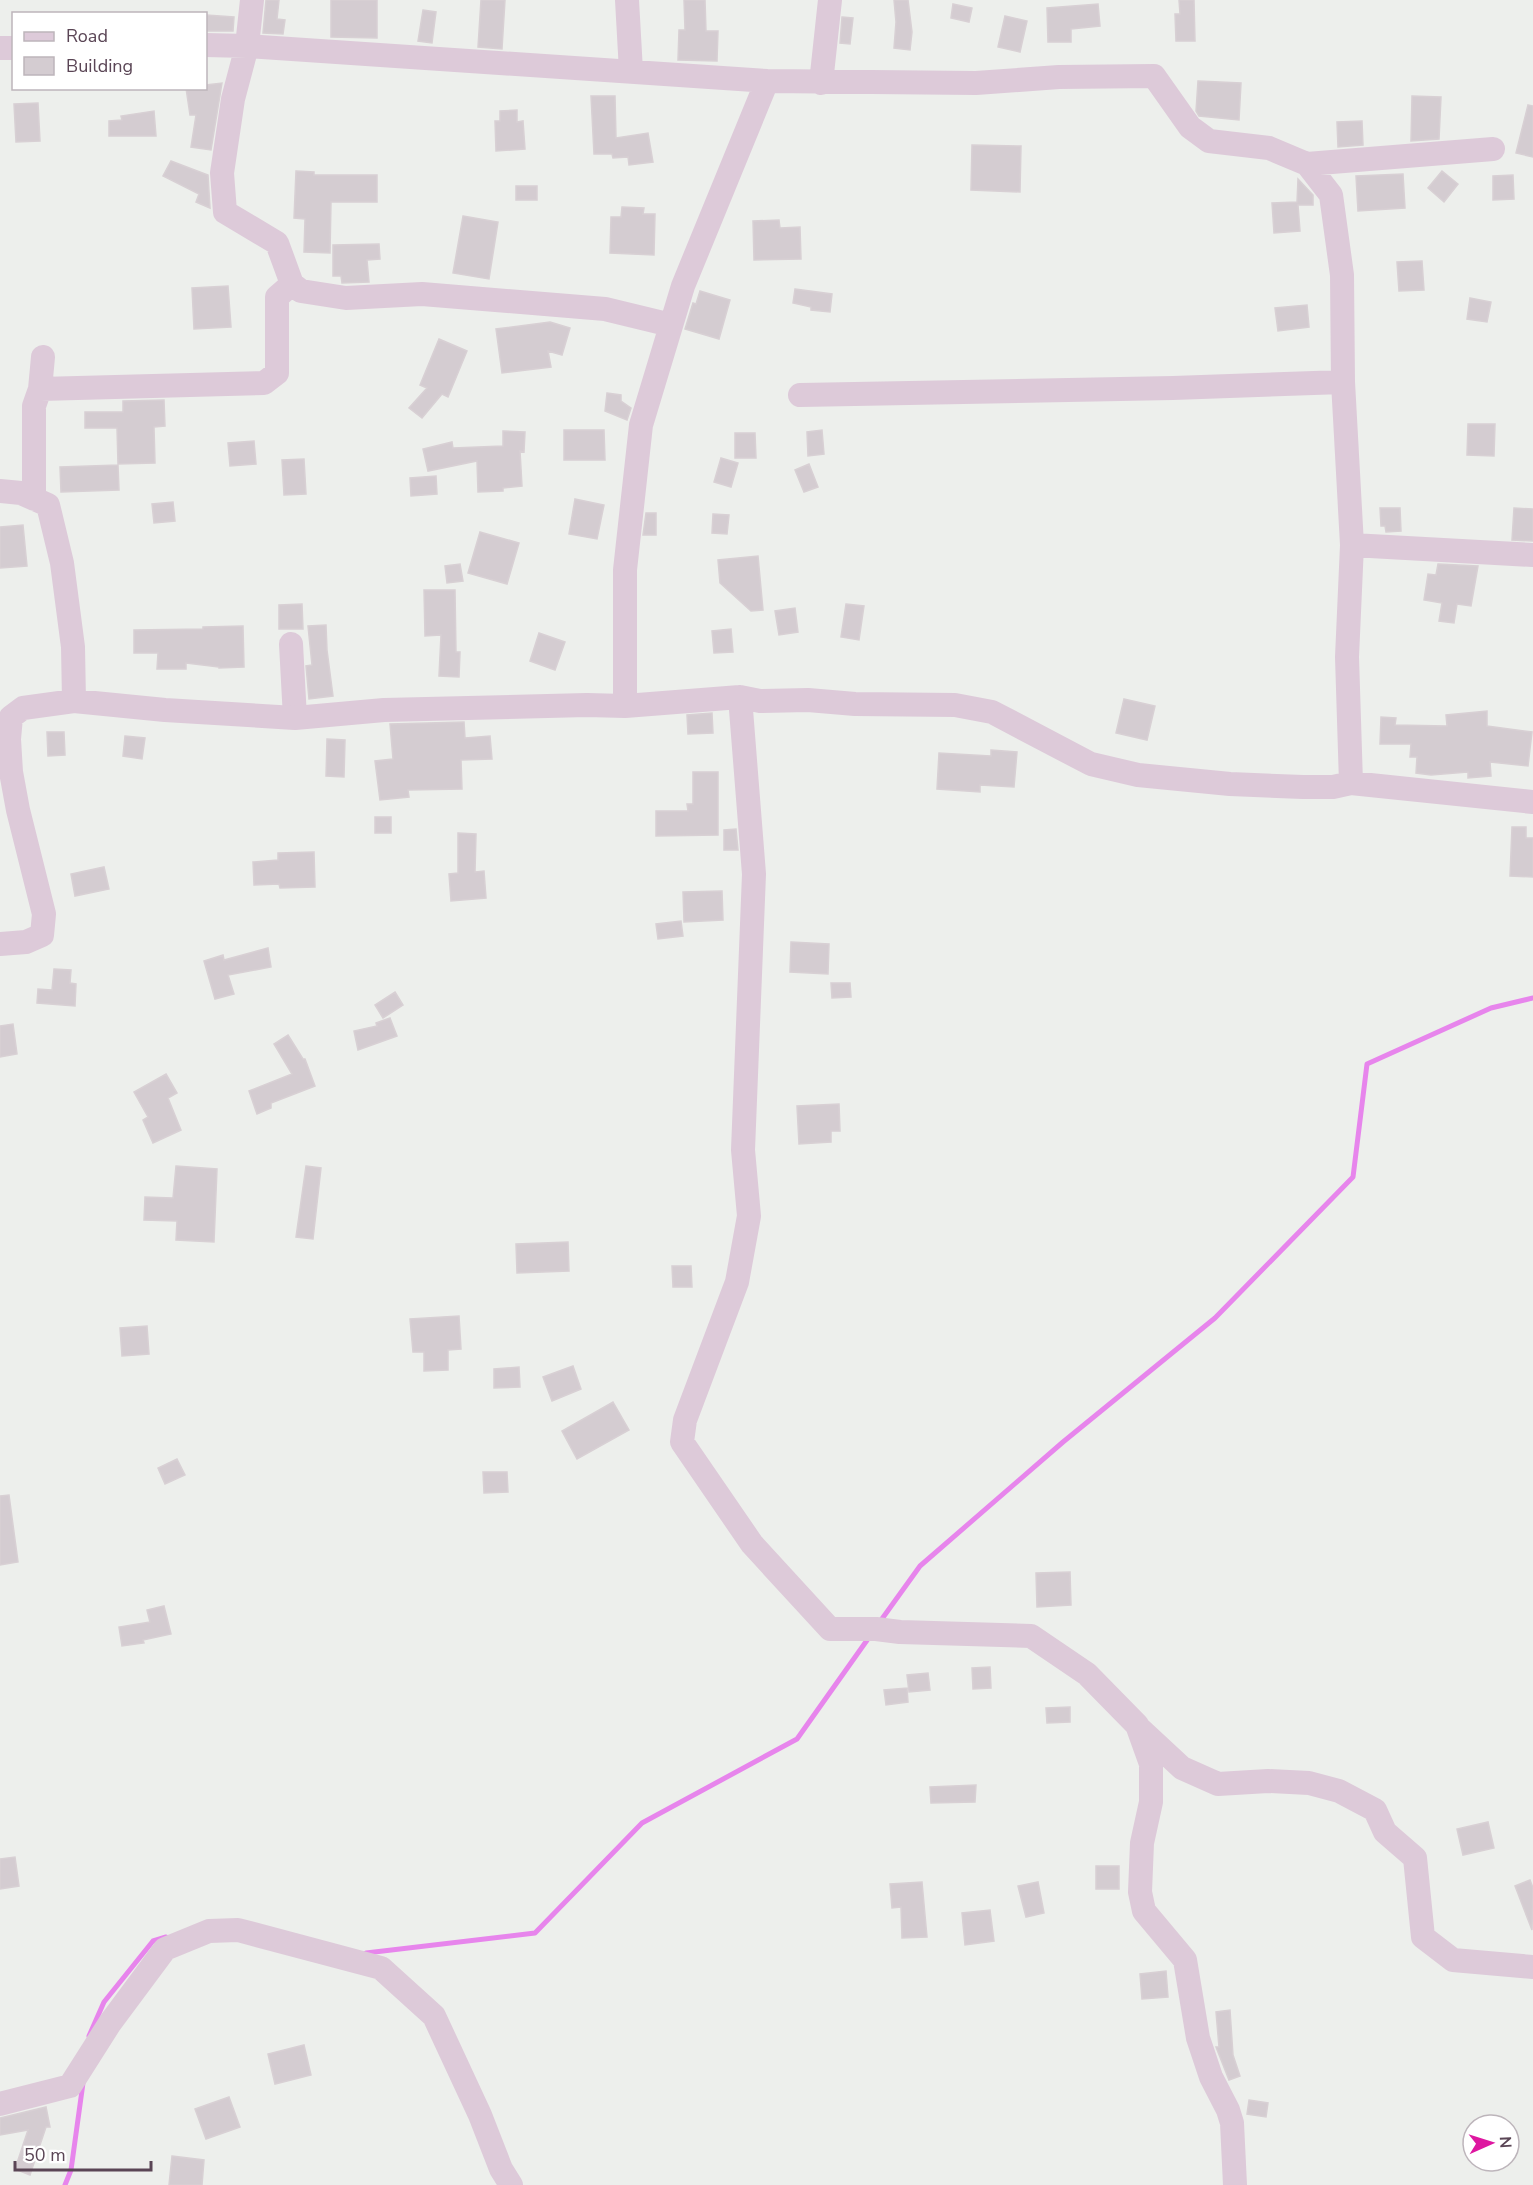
<svg xmlns="http://www.w3.org/2000/svg" width="1533" height="2185" viewBox="0 0 1533 2185" font-family="'Nunito Sans',sans-serif">
<style>
.lines{fill:none;stroke-linecap:round;stroke-linejoin:round}
.stream{stroke:#e785ec;stroke-width:5}
.building{fill:#d4ccd1;stroke:#d8d0d4;stroke-width:1.5}
.minor{stroke:#ddcad9;stroke-width:24}
</style>
<rect width="100%" height="100%" fill="#edefec"/>
<g class="lines">
<!-- stream -->
<path class="stream" d="M879 1623 920 1566 1063 1442 1215 1318 1353 1177 1367 1064 1491 1008 1533 998
M366 1953 535 1933 642 1823 797 1739 870 1636
M89 2036 104 2002 153 1941 166 1937
M65 2185 71 2170 83 2083"/>
</g>
<!-- building -->
<path class="building" d="M266 0H279L277 19 285 20 283 34 263 33Z
M331 0H377V38L331 37Z
M481 0H505L502 49 478 47Z
M684 0H705L706 31H718L717 61 678 60 679 30H685Z
M894 0H908L912 32 910 50 894 48 896 22Z
M1179 0H1194L1195 41H1176L1175 14H1180Z
M953 4 972 8 969 22 951 18Z
M1098 4 1100 26 1071 29V42H1048L1047 8Z
M423 10 436 12 432 43 418 41Z
M206 15 234 17 233 31H206Z
M1005 16 1027 21 1020 52 998 47Z
M842 17 853 18 850 44 840 43Z
M1198 81 1241 83 1239 120 1199 116 1196 111Z
M222 83 211 150 191 147 196 115H190L186 88H206V85Z
M591 96H615L616 138 648 133 653 162 629 165 628 157 613 158 612 154H594Z
M1412 96 1441 97 1439 139 1411 141Z
M38 103 40 141 16 142 14 104Z
M1528 105 1533 106V157L1516 153Z
M517 110V122L523 121 525 149 496 151 495 121H500V111Z
M154 111 156 136H109V121L122 120 121 116Z
M1362 121 1363 145 1338 147 1337 122Z
M972 145 1021 146 1020 192 971 190Z
M171 161 208 175 210 208 196 202 199 194 163 176Z
M296 171 314 172V175H377V202H331L330 253 304 252 305 219 294 218Z
M1442 171 1458 184 1444 202 1428 188Z
M1403 174 1405 208 1358 211 1356 176Z
M1513 175 1514 199 1493 200V176Z
M1298 179 1313 195V205H1298L1300 231 1274 233 1272 203 1297 202Z
M516 186H537V200H516Z
M622 207 644 208 643 214H655L654 255 610 253 611 217H621Z
M463 216 498 222 489 279 453 273Z
M779 220 780 228 800 227 801 259 754 260 753 221Z
M379 244 380 259 367 260 369 282 342 283 341 276H333V245Z
M1422 261 1424 290 1399 291 1397 262Z
M228 286 231 327 194 329 192 288Z
M795 289 832 294 830 312 811 310V307L793 303Z
M700 291 730 300 719 339 685 329 693 303 696 304Z
M1470 298 1491 302 1487 322 1467 319Z
M1307 305 1309 327 1278 331 1275 308Z
M550 322 570 328 562 355 548 351 551 367 502 373 496 329Z
M439 339 467 351 448 397 442 394 422 418 409 408 427 388 420 385Z
M607 393 621 395V401L631 408 627 420 605 411Z
M164 400 165 426 154 427 155 463 118 464 117 428H85V412H123V401Z
M1468 424H1495L1494 456 1467 455Z
M564 430H604L605 460H564Z
M822 430 824 454 808 456 807 432Z
M503 431 525 432 524 452 520 451 522 486 503 488V491L478 492 477 461 428 471 423 449 452 442 453 448 503 446Z
M735 433H755L756 458H735Z
M254 441 256 464 230 466 228 443Z
M721 458 738 463 731 487 714 482Z
M304 459 306 494 284 495 282 460Z
M809 464 818 487 804 492 795 470Z
M118 465 119 490 61 492 60 467Z
M436 476 437 494 411 496 410 478Z
M575 499 604 505 597 539 569 534Z
M173 502 175 521 154 523 152 504Z
M1380 508H1400L1401 531 1386 532 1385 526H1381Z
M1514 508 1533 509V541L1512 540Z
M646 513H656V535H643Z
M713 514 729 515 727 534 712 533Z
M23 525 27 566 0 568V527Z
M480 532 519 543 507 584 468 573Z
M758 556 763 610 751 611 720 583 718 560Z
M460 564 463 581 447 583 445 566Z
M1438 564 1478 566 1471 606 1457 604 1454 623 1439 621 1442 603 1424 600 1428 574 1436 575Z
M424 590H455L456 652H460L459 677 439 676 441 635 425 636Z
M302 604 303 629H279V605Z
M846 604 864 606 859 640 841 637Z
M795 608 798 632 779 635 775 611Z
M326 625 327 650 333 696 309 699 306 666 312 665 308 626Z
M243 626 244 667 219 668V667L186 663V669H157L158 653H134V630L203 629V627Z
M731 629 733 652 714 653 712 631Z
M539 633 565 642 555 670 530 661Z
M1124 699 1155 706 1147 740 1116 733Z
M1487 711V726L1532 732 1528 766 1490 762 1491 776 1468 778V772L1431 775 1416 773 1417 757H1410L1411 744H1380L1381 717 1396 718 1395 725 1447 726 1446 715Z
M712 713 713 733 688 734 687 715Z
M464 722 465 738 490 736 492 759 461 760 462 789 408 790 409 797 380 800 375 761 393 759 390 724Z
M47 732H64L65 755 48 756Z
M125 736 145 738 142 759 123 756Z
M327 739 345 740 344 777 326 776Z
M991 750 1017 752 1014 787 980 785V792L937 789 939 753 991 756Z
M693 772H718V835L656 836V811H688L687 804H693Z
M375 817H391V833H375Z
M1512 827H1526V838H1533V877L1510 876Z
M736 829 738 850H724V830Z
M458 833 476 834 475 872 484 871 486 898 451 901 449 874 458 873Z
M314 852 315 887 280 888 279 884 254 885 253 862 278 860V853Z
M104 867 109 889 75 896 71 874Z
M722 891 723 920 684 922 683 892Z
M681 921 683 936 658 939 656 924Z
M791 942 829 944 828 974 790 972Z
M268 948 271 967 228 975 234 994 215 999 204 961 223 955 224 960Z
M54 969 71 970 70 983 76 984 75 1006 37 1003 38 989 52 990Z
M831 983H850L851 997 832 998Z
M395 992 403 1005 383 1018 375 1005Z
M390 1018 397 1036 358 1050 354 1031 377 1026 376 1023Z
M13 1024 17 1054 0 1057V1026Z
M288 1035 303 1059H305L315 1086 271 1103V1108L257 1114 249 1091 292 1074 274 1044Z
M166 1074 177 1093 168 1098 181 1130 153 1143 143 1120 148 1117 134 1092Z
M839 1104 840 1131H831V1142L799 1144 797 1106Z
M176 1166 217 1169 214 1242 176 1240 177 1221 144 1220 145 1197 173 1198Z
M306 1166 321 1168 313 1239 296 1237Z
M568 1242 569 1271 517 1273 516 1244Z
M672 1266H691L692 1287H673Z
M459 1316 461 1349 448 1350V1370L424 1371V1352H413L410 1319Z
M147 1326 149 1354 122 1356 120 1328Z
M573 1366 581 1389 552 1401 543 1377Z
M519 1367 520 1387 494 1388V1369Z
M613 1402 629 1430 577 1459 562 1431Z
M177 1459 185 1475 165 1484 158 1468Z
M483 1472H507L508 1492 484 1493Z
M9 1495 18 1562 0 1565V1496Z
M1070 1572 1071 1605 1037 1607 1036 1573Z
M164 1606 171 1634 143 1640 144 1643 122 1646 119 1627 150 1622 147 1610Z
M990 1667 991 1688 973 1689 972 1668Z
M928 1673 930 1690 909 1692 907 1675Z
M907 1688 908 1702 886 1705 884 1690Z
M1070 1707V1722L1047 1723 1046 1708Z
M976 1785 975 1802 931 1803 930 1787Z
M1488 1822 1494 1848 1463 1855 1457 1829Z
M15 1857 19 1886 0 1889V1859Z
M1096 1866H1119V1889H1096Z
M1530 1880 1533 1888 1532 1930 1515 1886Z
M922 1882 927 1937 902 1938 901 1907 892 1908 890 1884Z
M1038 1882 1044 1913 1026 1917 1018 1886Z
M990 1910 994 1941 965 1945 962 1913Z
M1166 1971 1168 1997 1142 1999 1140 1974Z
M1230 2010 1233 2055 1240 2076 1229 2080 1216 2047H1219L1216 2012Z
M304 2045 311 2075 275 2084 268 2054Z
M229 2097 240 2127 206 2139 195 2109Z
M1249 2100 1268 2103 1266 2117 1247 2114Z
M46 2107 50 2127H46L30 2175 15 2169 28 2130 0 2135V2118Z
M172 2156 204 2160 202 2185H169Z"/>
<g class="lines">
<!-- minor -->
<path class="minor" d="M252 0 247 46 233 99 222 173 225 212 277 243 292 284 301 291 346 298 422 294 605 309 671 325
M627 0 631 71
M206 45 247 46 767 81 976 83 1059 77 1154 76 1190 127 1209 141 1269 148 1307 164 1331 195 1342 275 1343 382 1352 545 1347 657 1351 783
M0 48H14
M821 83 830 0
M1307 164 1493 149
M40 389 264 383 277 373V297L292 284
M800 395 1173 388 1343 382
M0 491 21 493 48 505 62 563 73 647 74 701
M34 499V406L40 389 43 357
M1352 545 1533 555
M291 644 295 718
M740 697 754 874 743 1150 749 1216 737 1282 685 1420 682 1442 752 1544 830 1629H876L900 1632 1031 1636 1087 1674 1137 1725 1151 1764V1802L1142 1843 1140 1892 1144 1911 1185 1960 1198 2038 1211 2077 1228 2110 1232 2123 1235 2185
M625 706V570L641 425 683 286 767 81
M0 944 26 942 42 935 44 914 18 810 11 772 9 739 11 717 23 708 74 701 165 710 295 718 384 710 587 705 625 706 740 697 760 701 808 700 855 704 955 705 992 712 1091 764 1138 775 1230 784 1303 787H1333L1351 783 1533 802
M1140 1729 1182 1768 1218 1784 1268 1781 1309 1783 1339 1791 1375 1810 1385 1832 1415 1858 1423 1937 1453 1960 1533 1967
M0 2104 70 2086 110 2023 165 1949 209 1931 238 1930 381 1968 434 2016 480 2115 501 2169 511 2185"/>
</g>
<!-- legend -->
<rect x="12" y="12" width="195" height="78" fill="#ffffff" stroke="#bdb5bb" stroke-width="1.5"/>
<rect x="24" y="32" width="30" height="9" fill="#ddcad9" stroke="#bdb5bb" stroke-width="1.5"/>
<text x="66" y="42" font-size="18" fill="#5a4555">Road</text>
<rect x="24" y="57" width="30" height="18" fill="#d4ccd1" stroke="#bdb5bb" stroke-width="1.5"/>
<text x="66" y="72" font-size="18" fill="#5a4555">Building</text>
<!-- north arrow -->
<g transform="translate(1491 2143) rotate(87)"><circle r="28" fill="#ffffff" stroke="#bdb5bb" stroke-width="1.5"/>
<path d="M0-4.5L10 22L0 15L-10 22Z" fill="#de17a0"/>
<text y="-9" font-size="16" font-weight="bold" text-anchor="middle" fill="#5a4555">N</text>
</g>
<!-- scale -->
<path d="M15 2161v9h136v-9" fill="none" stroke="#5a4555" stroke-width="3"/>
<text x="24" y="2161" font-size="18" fill="#5a4555" stroke="#ffffff" stroke-width="4.5" paint-order="stroke">50 m</text>
</svg>
